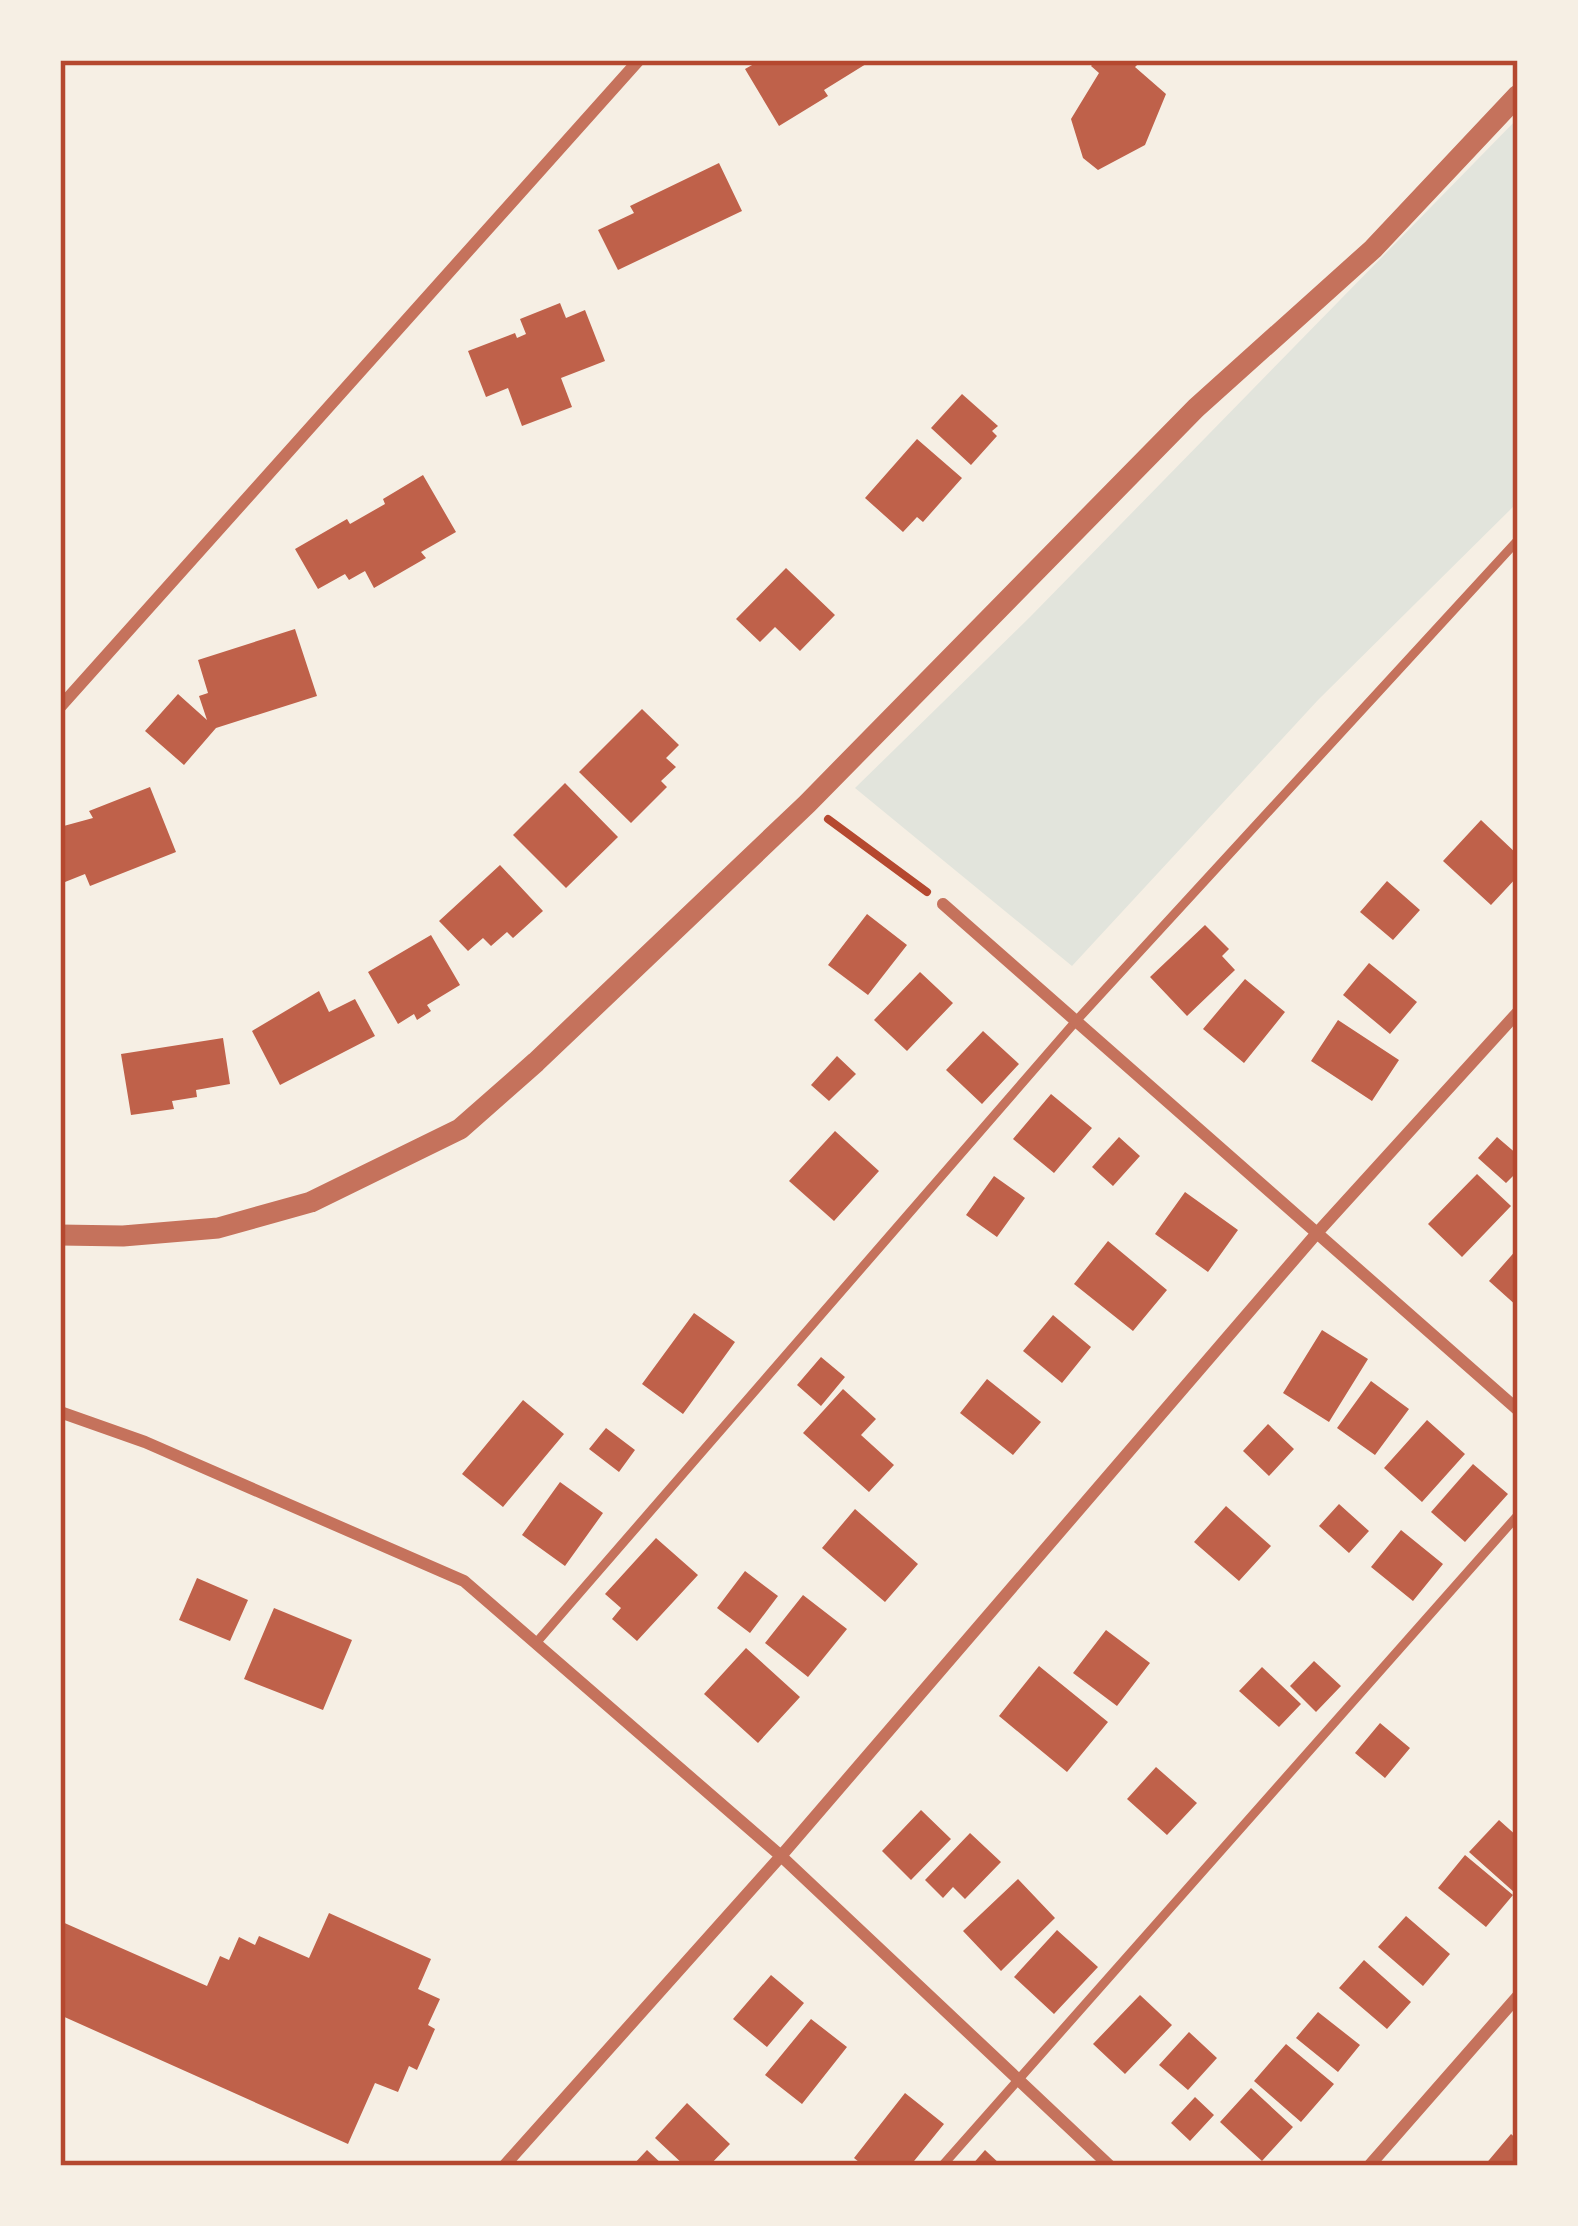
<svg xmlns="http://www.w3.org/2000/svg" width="1578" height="2226" viewBox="0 0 1578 2226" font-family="Lora,serif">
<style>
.green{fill:#e2e4dc}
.building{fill:#bf614a}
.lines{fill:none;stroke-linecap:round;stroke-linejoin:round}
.path{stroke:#b5482f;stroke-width:8}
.service{stroke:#c5725c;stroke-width:9}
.minor{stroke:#c5725c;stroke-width:12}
.tertiary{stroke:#c5725c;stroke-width:21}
.neatline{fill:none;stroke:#b5482f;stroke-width:4.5}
</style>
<rect width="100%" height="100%" fill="#f6efe4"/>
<!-- green -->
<path class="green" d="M1518 118V502L1318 700 1072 966 855 788 1031 616Z"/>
<!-- building -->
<path class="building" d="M761 60H863L866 64 824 90 828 96 779 126 745 69Z
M1096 60H1142L1135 67 1166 94 1145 145 1098 170 1083 158 1071 119 1099 73 1091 66Z
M719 163 742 211 618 270 598 230 634 213 630 206Z
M560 303 566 318 585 310 605 361 561 378 572 407 522 426 508 388 486 397 468 351 515 333 517 338 526 334 520 319Z
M962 394 998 426 992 431 997 436 971 465 931 428Z
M917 439 962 478 923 522 917 517 903 532 865 498Z
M423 475 456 532 421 552 426 558 374 588 365 571 349 580 345 574 318 589 295 549 347 519 350 524 385 504 383 499Z
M786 568 835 615 800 651 775 627 760 642 736 619Z
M295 629 317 696 216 728 184 765 145 731 178 694 207 720 199 696 208 693 198 660Z
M642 709 679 745 666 758 676 767 661 781 667 787 631 823 579 772Z
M565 783 618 837 566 888 513 835Z
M150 787 176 852 90 886 85 874 60 884V827L93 818 89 811Z
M1481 820 1518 855V876L1491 905 1443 861Z
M500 865 543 911 513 938 507 932 491 946 483 938 468 951 439 921Z
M1387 881 1420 910 1393 940 1360 912Z
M867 914 907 945 868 995 828 965Z
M1205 925 1229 949 1222 956 1235 970 1187 1016 1150 977Z
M431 935 460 985 427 1005 431 1011 417 1020 414 1014 398 1024 368 972Z
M1369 963 1417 1002 1390 1034 1343 995Z
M920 972 953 1003 907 1051 874 1020Z
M1245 979 1285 1012 1244 1063 1203 1029Z
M319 991 329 1012 355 999 375 1036 280 1085 252 1031Z
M1338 1020 1399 1060 1372 1101 1311 1061Z
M983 1031 1019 1064 982 1104 946 1070Z
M223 1038 230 1084 196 1090 197 1097 172 1101 174 1109 131 1115 121 1054Z
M837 1056 856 1074 829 1101 811 1085Z
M1051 1094 1092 1128 1054 1173 1013 1139Z
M835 1131 879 1171 834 1221 789 1181Z
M1119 1137 1140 1156 1113 1186 1092 1167Z
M1497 1137 1518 1155V1171L1506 1183 1478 1158Z
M1477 1174 1511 1206 1462 1257 1428 1224Z
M994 1176 1025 1198 997 1237 966 1215Z
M1185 1192 1238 1230 1208 1272 1155 1234Z
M1108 1241 1167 1290 1133 1331 1074 1284Z
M1518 1248V1307L1489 1281Z
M694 1313 735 1342 683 1414 642 1384Z
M1053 1315 1091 1347 1062 1383 1023 1351Z
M1322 1330 1368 1359 1329 1422 1283 1393Z
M821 1357 845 1377 821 1406 797 1385Z
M987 1379 1041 1422 1013 1455 960 1413Z
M1371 1381 1409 1409 1375 1455 1337 1428Z
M843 1389 876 1419 861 1435 894 1465 869 1492 803 1433Z
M523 1400 564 1434 503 1507 462 1474Z
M1427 1420 1465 1454 1422 1502 1384 1468Z
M1268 1424 1294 1449 1269 1476 1243 1451Z
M606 1428 635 1450 619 1472 589 1449Z
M1473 1464 1508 1494 1465 1542 1431 1512Z
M560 1482 603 1513 565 1566 522 1535Z
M1339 1504 1369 1531 1349 1553 1319 1526Z
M1226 1506 1271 1546 1239 1581 1194 1542Z
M855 1509 918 1564 885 1602 822 1548Z
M1401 1530 1443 1564 1413 1601 1371 1567Z
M656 1538 698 1575 637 1641 612 1619 621 1608 605 1594Z
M745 1571 778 1596 750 1633 717 1608Z
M197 1578 248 1600 230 1641 179 1620Z
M803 1595 847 1629 808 1677 765 1643Z
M274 1608 352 1640 323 1710 244 1679Z
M1106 1630 1150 1663 1117 1706 1073 1673Z
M746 1648 800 1697 758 1743 704 1694Z
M1314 1661 1341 1686 1316 1712 1290 1686Z
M1039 1666 1108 1722 1067 1772 999 1716Z
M1262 1667 1301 1704 1279 1727 1239 1691Z
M1380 1723 1410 1748 1385 1778 1355 1753Z
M1156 1767 1197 1803 1167 1835 1127 1799Z
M921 1810 951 1839 911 1880 882 1851Z
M1499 1820 1518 1837V1889L1515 1893 1469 1852Z
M970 1833 1001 1862 965 1899 953 1887 943 1898 925 1880Z
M1465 1855 1513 1895 1486 1927 1438 1888Z
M1018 1879 1055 1918 1001 1971 963 1931Z
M329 1913 431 1959 418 1989 440 1999 428 2025 435 2029 417 2070 409 2066 398 2092 375 2083 348 2144 60 2015V1921L207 1986 220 1956 229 1960 239 1937 255 1945 259 1936 309 1958Z
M1406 1916 1450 1954 1423 1986 1378 1947Z
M1057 1930 1098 1967 1054 2014 1014 1977Z
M1364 1960 1411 2002 1387 2029 1339 1988Z
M771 1975 804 2003 767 2047 733 2019Z
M1140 1995 1172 2025 1125 2074 1093 2044Z
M1318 2012 1360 2045 1338 2072 1296 2038Z
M811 2019 847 2047 802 2104 765 2075Z
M1189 2032 1217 2058 1188 2090 1159 2065Z
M1286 2044 1334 2084 1301 2122 1254 2081Z
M1251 2088 1293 2127 1262 2161 1220 2122Z
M905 2093 944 2124 910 2166H864L854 2158Z
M1195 2097 1214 2115 1190 2141 1171 2123Z
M687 2103 730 2144 709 2166H685L655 2138Z
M1511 2134 1518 2140V2166H1484Z
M647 2150 664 2166H632Z
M985 2150 1002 2166H971Z"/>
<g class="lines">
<!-- path -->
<path class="path" d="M828 819 927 892"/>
<!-- service -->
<path class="service" d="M536 1643 1076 1021 1518 540
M942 2166 1518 1515"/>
<!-- minor -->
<path class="minor" d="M60 707 639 60
M943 904 1518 1410
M60 1412 145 1442 464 1581 781 1856 1110 2166
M504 2166 781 1856 1317 1233 1518 1012
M1369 2166 1518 1996"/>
<!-- tertiary -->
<path class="tertiary" d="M60 1235 123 1236 218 1228 311 1202 460 1129 536 1062 807 804 1196 408 1373 249 1518 95"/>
</g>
<!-- border -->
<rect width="1578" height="2226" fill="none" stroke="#f6efe4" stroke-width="126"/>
<rect x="63" y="63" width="1452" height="2100" class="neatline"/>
</svg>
